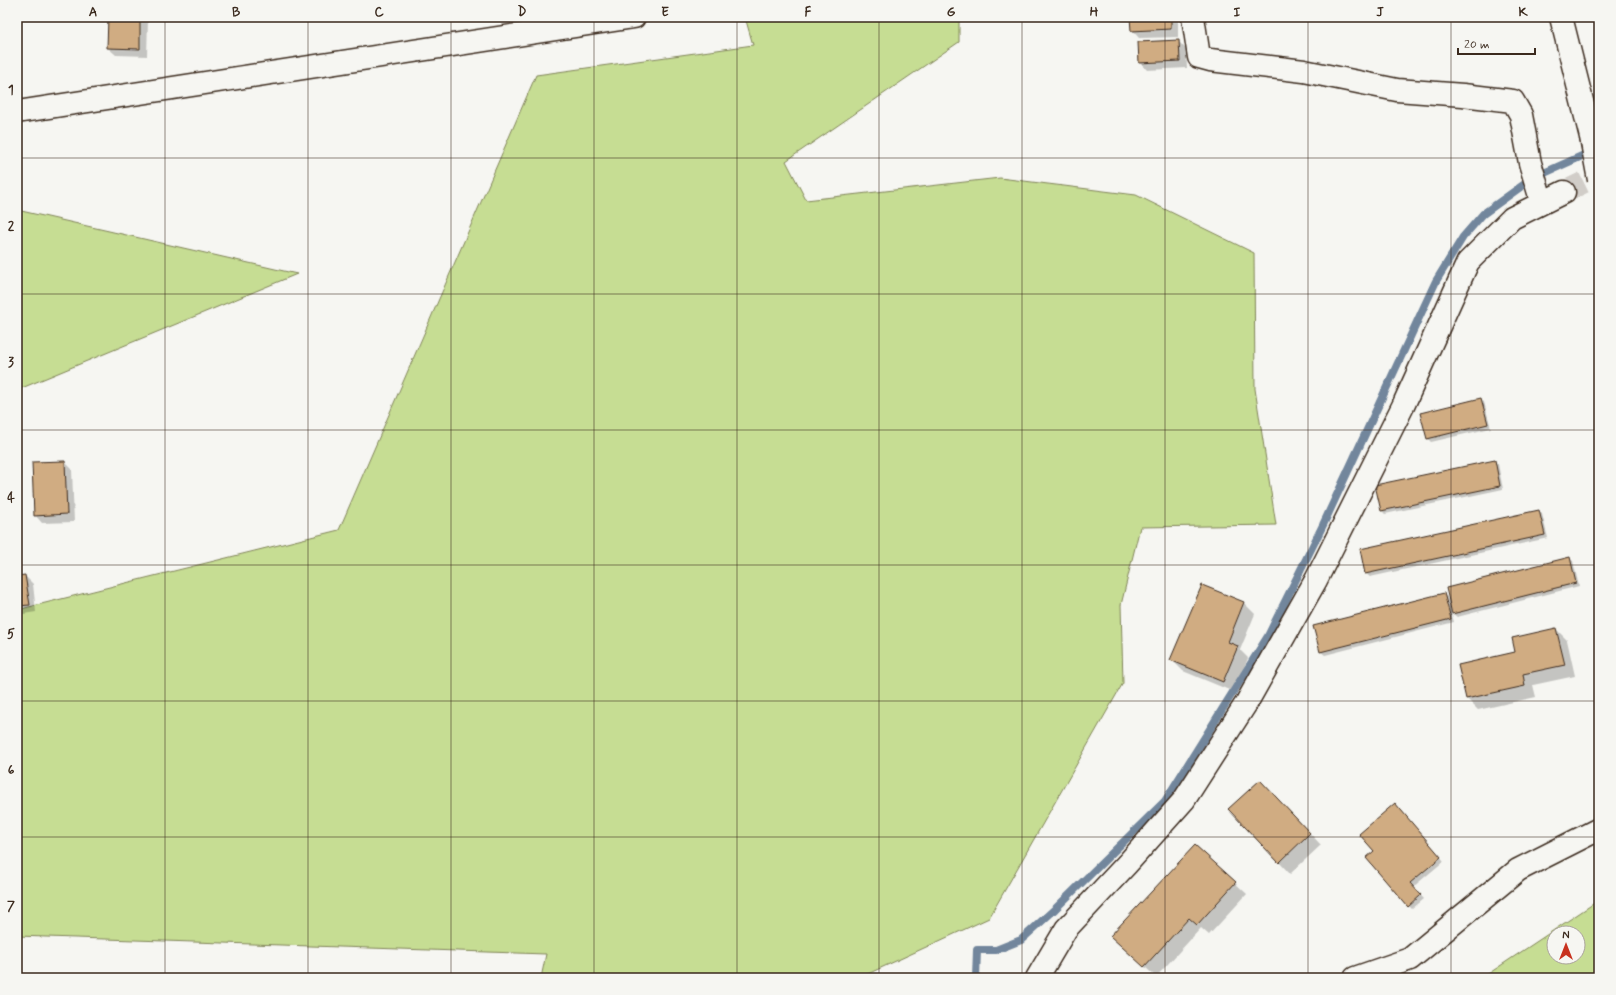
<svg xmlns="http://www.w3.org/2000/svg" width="1616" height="995" viewBox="0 0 1616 995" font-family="Mynerve,sans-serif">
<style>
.green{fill:#c6dd93;stroke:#808458;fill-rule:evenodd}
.shadow{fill:#0003}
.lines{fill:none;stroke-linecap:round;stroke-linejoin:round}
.stream{stroke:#72869c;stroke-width:8}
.building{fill:#d0ac82;stroke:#3b2a1e}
.minor-tunnel{stroke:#d1cdc8;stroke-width:22;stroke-dasharray:22 11;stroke-linecap:butt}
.minor-casing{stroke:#3b2a1e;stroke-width:25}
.highway-casing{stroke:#3b2a1e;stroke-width:25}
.minor{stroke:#f6f6f2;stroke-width:22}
.highway{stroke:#f6f6f2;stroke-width:22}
.highway-bridge-casing{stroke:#3b2a1e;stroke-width:25;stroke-linecap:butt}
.highway-bridge{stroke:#f6f6f2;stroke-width:22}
.grid{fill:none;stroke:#3b2a1e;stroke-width:1;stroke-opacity:0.55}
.neatline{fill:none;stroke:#3b2a1e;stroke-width:1.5}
.grid-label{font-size:13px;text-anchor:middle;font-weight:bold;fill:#3b2a1e}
</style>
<rect width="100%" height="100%" fill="#f6f6f2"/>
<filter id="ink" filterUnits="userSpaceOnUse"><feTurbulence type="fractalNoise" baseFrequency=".025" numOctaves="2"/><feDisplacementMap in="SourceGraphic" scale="8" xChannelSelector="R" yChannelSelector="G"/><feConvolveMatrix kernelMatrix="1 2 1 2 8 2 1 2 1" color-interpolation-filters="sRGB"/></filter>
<g filter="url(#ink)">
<!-- green -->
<path class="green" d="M745 17H959V42L786 161 806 200 1000 178 1136 195 1254 253 1255 389 1276 525 1140 527 1121 605 1123 683 989 918 859 978H541L546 954 17 936V610L339 530 536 75 753 45Z
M17 210 297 274 17 390Z
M1599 900V978H1482ZM1554 933H1578V957H1554Z"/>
<!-- shadow -->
<path class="shadow" d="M109 17H145L148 20 147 56 116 55 108 48Z
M1131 17H1178V37L1139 38 1132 30Z
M1178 41 1186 49 1187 68 1147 70 1140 62Z
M1481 399 1484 402 1491 428 1431 442 1428 439Z
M1494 461 1498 464 1503 489 1385 514 1382 511 1376 486Z
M65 462 72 469 74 522 42 523 35 515Z
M1539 511 1542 514 1548 538 1370 577 1366 574Z
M1569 558 1573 561 1579 586 1457 617 1453 614 1447 589Z
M25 576 33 584 36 612 17 615V577Z
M1202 586 1244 603 1255 614 1240 650 1248 658 1234 692 1183 671 1172 660Z
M1443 594 1447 597 1454 622 1325 655 1321 652 1315 627Z
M1556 629 1567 640 1575 676 1533 685 1536 697 1478 710 1467 699 1459 665 1516 652Z
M1271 792 1321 845 1290 874 1279 862Z
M1398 808 1444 861 1413 887 1424 899 1412 909 1409 906Z
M1195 846 1247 894 1209 935 1201 928 1156 977 1123 947Z"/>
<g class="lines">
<!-- stream -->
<path class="stream" d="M976 978 977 950H996L1021 940 1055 909 1165 801 1268 636 1323 525 1436 281 1463 237 1483 214 1533 178 1593 151"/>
</g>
<!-- building -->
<path class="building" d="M108 17H140V49L107 48Z
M1130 17H1171V29L1131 31Z
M1179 40 1180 61 1139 63 1138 42Z
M1481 398 1488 424 1427 439 1420 413Z
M1495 460 1500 486 1381 511 1375 485Z
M65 461 67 514 34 516 32 462Z
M1539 510 1545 535 1365 574 1360 549Z
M1570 557 1576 583 1452 614 1446 588Z
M25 575 30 605 17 606V576Z
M1202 585 1244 602 1228 642 1238 646 1223 682 1170 660Z
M1444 593 1451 619 1320 652 1313 626Z
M1556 628 1565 665 1523 674 1525 686 1466 699 1458 665 1515 652 1512 638Z
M1260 780 1310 833 1279 863 1228 809Z
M1395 803 1441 857 1410 883 1421 895 1408 907 1366 858 1374 851 1359 834Z
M1195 845 1236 882 1197 925 1189 918 1144 967 1110 936Z"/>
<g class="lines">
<!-- minor-tunnel -->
<path class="minor-tunnel" d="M1564 192 1599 175"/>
<!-- minor casing -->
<g class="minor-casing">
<path id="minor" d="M1193 17 1199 57 1210 60 1304 71 1397 90 1463 95 1513 101 1521 115 1530 163 1542 203
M17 112 634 17
M1037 978 1066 929 1127 864 1184 800 1247 702 1316 580 1403 406 1468 262 1512 218 1564 192
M1355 978 1410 959 1518 870 1599 829"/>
</g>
<!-- highway casing -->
<g class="highway-casing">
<path id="highway" d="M1561 17 1591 137"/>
</g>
<!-- minor -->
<use href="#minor" class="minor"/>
<!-- highway -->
<use href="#highway" class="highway"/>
<!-- highway-bridge casing -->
<g class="highway-bridge-casing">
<path id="highway-bridge" d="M1591 137 1599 180"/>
</g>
<!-- highway-bridge -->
<use href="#highway-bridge" class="highway-bridge"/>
</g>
</g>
<!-- grid -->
<path class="grid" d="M165 17V978M308 17V978M451 17V978M594 17V978M737 17V978M879 17V978M1022 17V978M1165 17V978M1308 17V978M1451 17V978M17 158H1599M17 294H1599M17 430H1599M17 565H1599M17 701H1599M17 837H1599"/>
<!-- margin -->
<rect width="1616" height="995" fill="none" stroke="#f6f6f2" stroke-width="44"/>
<!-- north arrow -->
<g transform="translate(1566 945)"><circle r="19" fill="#f6f6f2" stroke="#aba49d"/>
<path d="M0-3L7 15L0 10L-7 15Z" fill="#c8321e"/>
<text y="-6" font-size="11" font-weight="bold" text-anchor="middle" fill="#3b2a1e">N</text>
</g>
<!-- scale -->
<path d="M1458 48v6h77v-6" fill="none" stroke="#3b2a1e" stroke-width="2"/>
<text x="1464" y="48" font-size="12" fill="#3b2a1e" stroke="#f6f6f2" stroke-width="3" paint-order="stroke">20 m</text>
<rect x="22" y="22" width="1572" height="951" class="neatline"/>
<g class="grid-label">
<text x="93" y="16">A</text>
<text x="236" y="16">B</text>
<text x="379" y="16">C</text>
<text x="522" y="16">D</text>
<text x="665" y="16">E</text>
<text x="808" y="16">F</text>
<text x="951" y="16">G</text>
<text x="1094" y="16">H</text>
<text x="1237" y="16">I</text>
<text x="1380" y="16">J</text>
<text x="1523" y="16">K</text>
<text x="11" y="94">1</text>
<text x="11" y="230">2</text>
<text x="11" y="366">3</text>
<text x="11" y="502">4</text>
<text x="11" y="638">5</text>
<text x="11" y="774">6</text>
<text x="11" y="910">7</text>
</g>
</svg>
